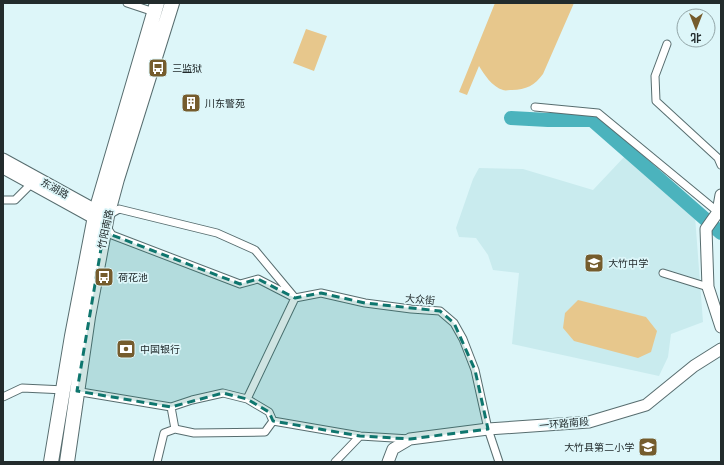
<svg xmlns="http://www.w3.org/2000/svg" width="724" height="465" viewBox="0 0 724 465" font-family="Bitter,'Noto Sans SC',serif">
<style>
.built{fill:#c9ebee}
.green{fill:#e7c78c}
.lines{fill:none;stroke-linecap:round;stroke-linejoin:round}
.river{stroke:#4bb3bd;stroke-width:14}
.street-casing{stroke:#576d6f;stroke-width:9}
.secondary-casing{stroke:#576d6f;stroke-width:13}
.highway-casing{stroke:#576d6f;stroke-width:16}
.street{stroke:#fff;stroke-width:7}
.secondary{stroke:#fff;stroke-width:11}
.highway{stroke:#fff;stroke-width:14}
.marked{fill:#0f766e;fill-opacity:0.2;stroke:#0f766e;stroke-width:3;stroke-dasharray:8 5;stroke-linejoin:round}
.labels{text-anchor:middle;stroke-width:3.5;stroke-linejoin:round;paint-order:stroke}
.poi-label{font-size:10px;fill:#222b2c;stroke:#ddf6f9;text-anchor:start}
.street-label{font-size:10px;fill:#222b2c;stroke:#ddf6f9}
</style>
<rect width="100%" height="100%" fill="#ddf6f9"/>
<!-- built -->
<path class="built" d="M626 155 695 216 703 322 671 334 668 357 659 376 512 344 519 273 493 270 488 255 476 238 459 237 456 228 473 179 479 168 523 169 593 190Z"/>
<!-- green -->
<path class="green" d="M495 3H574L543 74C535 85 526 90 512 90 509 90 505 91 503 90 492 87 484 74 479 66L467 95 459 92Z
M306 29 327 36 314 71 293 63Z
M578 300 646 317 657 331 651 352 638 358 574 341 563 328 565 313Z"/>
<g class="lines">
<!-- river -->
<path class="river" d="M511 118 548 120H592L721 233"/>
<!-- street casing -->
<g class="street-casing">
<path id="street" d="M127 3 154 12
M667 44 655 76 656 101 718 158 721 165
M535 107 598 113 718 212
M3 200H15L31 184
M107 216 119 209 217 233 255 250 295 298
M106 226 112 235 240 284 258 279 291 296
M663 273 708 287
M295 298 321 293 365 303 411 309 440 311 454 323 463 339 475 370 488 429 499 462
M75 391 171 407 175 429 194 433 265 432 273 421
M3 397 22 388 65 390
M247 399 295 298
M171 407 192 400 223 393 247 399 269 412 273 421
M273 421 360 436 410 439
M157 462 164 433 175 429
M335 462 360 436"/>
</g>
<!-- secondary casing -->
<g class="secondary-casing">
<path id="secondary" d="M3 159 103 214
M3 168 101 222
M721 195 718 212 706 229 708 287 721 327
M388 462 393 449 410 439 488 429 589 422 646 405 694 366 721 349"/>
</g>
<!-- highway casing -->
<g class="highway-casing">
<path id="highway" d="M51 462 72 336 96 211 157 3
M67 462 88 317 107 216 117 179 172 3"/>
</g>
<!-- street -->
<use href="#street" class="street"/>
<!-- secondary -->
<use href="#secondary" class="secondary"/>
<!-- highway -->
<use href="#highway" class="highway"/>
</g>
<!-- marked area -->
<path class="marked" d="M105 225 112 235 240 284 258 279 295 298 321 293 365 303 440 311 454 323 475 370 488 429 410 439 360 436 273 421 269 412 247 399 223 393 171 407 77 391Z"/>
<!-- icons -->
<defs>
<g id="bus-square" transform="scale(1)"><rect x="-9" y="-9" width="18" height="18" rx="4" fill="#755c2d" stroke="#ddf6f9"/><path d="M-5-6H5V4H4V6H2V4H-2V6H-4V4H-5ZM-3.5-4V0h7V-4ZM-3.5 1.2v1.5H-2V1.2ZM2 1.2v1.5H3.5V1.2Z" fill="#fff"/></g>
<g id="building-square" transform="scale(1)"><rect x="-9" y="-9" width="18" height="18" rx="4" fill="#755c2d" stroke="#ddf6f9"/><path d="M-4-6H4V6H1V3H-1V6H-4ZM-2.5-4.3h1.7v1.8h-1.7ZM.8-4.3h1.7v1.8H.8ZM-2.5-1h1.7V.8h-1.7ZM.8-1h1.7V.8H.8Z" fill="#fff"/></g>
<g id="school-square" transform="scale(1)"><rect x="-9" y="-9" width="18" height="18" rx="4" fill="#755c2d" stroke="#ddf6f9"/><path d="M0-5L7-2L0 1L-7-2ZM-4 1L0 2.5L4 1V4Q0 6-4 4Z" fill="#fff"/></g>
<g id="bank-square" transform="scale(1)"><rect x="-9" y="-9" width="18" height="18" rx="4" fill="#755c2d" stroke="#ddf6f9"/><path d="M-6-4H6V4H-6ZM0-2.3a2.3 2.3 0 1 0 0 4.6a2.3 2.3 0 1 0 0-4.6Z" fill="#fff"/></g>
</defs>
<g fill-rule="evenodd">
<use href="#bus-square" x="158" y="68"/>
<use href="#building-square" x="191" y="103"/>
<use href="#school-square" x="594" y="263"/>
<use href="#bus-square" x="104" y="277"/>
<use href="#bank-square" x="126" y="349"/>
<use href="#school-square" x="648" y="447"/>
</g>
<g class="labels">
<!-- poi labels -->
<g class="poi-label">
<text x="172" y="72">三监狱</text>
<text x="205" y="107">川东警苑</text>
<text x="608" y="267">大竹中学</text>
<text x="118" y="281">荷花池</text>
<text x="140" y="353">中国银行</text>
<text x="634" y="451" text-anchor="end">大竹县第二小学</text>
</g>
<!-- street labels -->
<g class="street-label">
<text transform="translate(55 188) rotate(29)" y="4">东湖路</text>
<text transform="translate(105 229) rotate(-78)" y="4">竹阳南路</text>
<text transform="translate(420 299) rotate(5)" y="4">大众街</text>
<text transform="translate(564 423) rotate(-5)" y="4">一环路南段</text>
</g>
</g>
<!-- border -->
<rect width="724" height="465" fill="none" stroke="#222b2c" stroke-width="8"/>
<!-- north arrow -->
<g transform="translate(696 28) rotate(180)"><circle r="19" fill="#ddf6f9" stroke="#92a5a7"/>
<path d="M0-3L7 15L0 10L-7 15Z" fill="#755c2d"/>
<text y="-6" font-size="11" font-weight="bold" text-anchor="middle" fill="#222b2c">北</text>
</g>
</svg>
